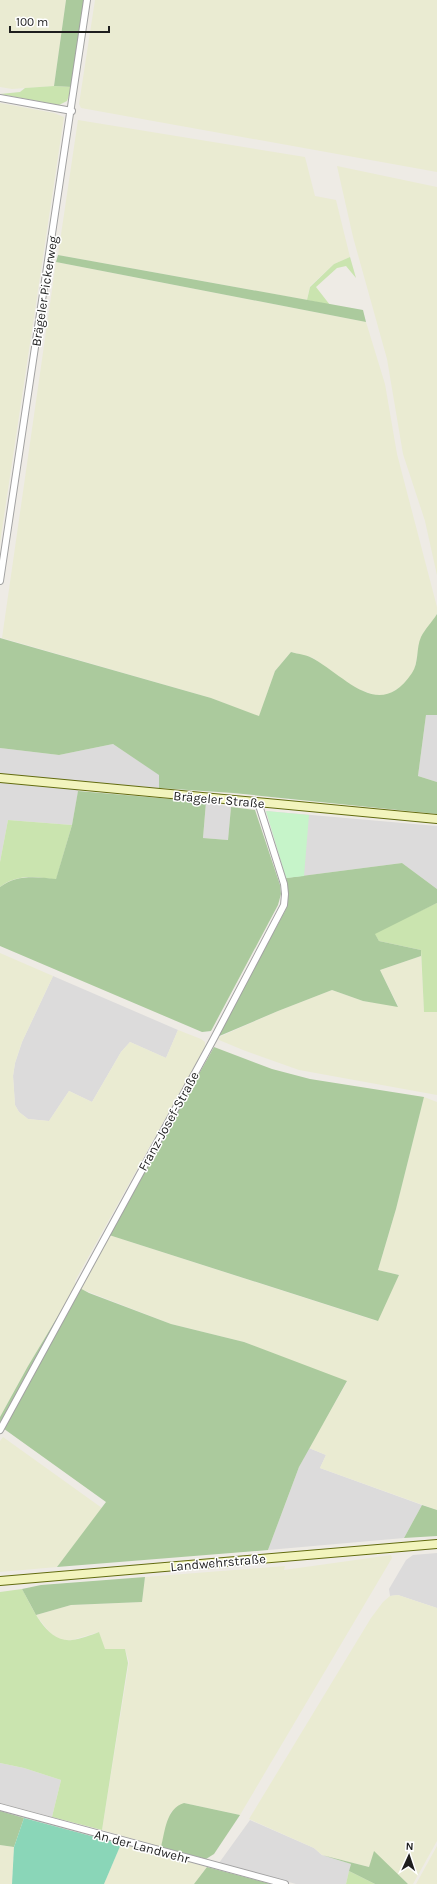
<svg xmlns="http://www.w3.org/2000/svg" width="437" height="1884" viewBox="0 0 437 1884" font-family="Karla,sans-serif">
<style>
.residential{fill:#dcdbdb}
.farmland{fill:#eaebd2}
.grass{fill:#cae4af}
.forest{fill:#abca9d}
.park{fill:#c6f4c9}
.pitch{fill:#8ad6b8}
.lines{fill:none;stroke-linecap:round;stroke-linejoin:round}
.street-casing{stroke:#a2a2a2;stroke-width:8}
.secondary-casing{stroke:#626b0f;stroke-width:10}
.street{stroke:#fff;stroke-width:6}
.secondary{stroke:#f2f4bd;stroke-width:8}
.labels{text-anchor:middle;stroke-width:3;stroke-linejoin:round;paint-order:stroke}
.street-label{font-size:13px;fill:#1e1e1e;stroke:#fff}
</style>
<rect width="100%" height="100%" fill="#eeebe5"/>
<!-- residential -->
<path class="residential" d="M426 715H437V782L418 776Z
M113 744 160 775 159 788 80 781 72 825 8 820 0 862V748L59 755Z
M206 802 231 807 228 840 203 838Z
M266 811 437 826V889L402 863 286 878Z
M53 976 178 1030 166 1058 130 1042 121 1052 92 1102 69 1091 49 1121 28 1119 19 1112 15 1105 13 1076 15 1063 22 1042Z
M309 1448 326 1455 320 1468 422 1505 404 1538 268 1550 299 1467Z
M437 1553V1608L398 1595 390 1596 389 1589 406 1560 413 1555Z
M0 1763 24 1768 61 1780 52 1817 0 1803Z
M250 1820 314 1848 322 1855 351 1864 346 1884H296L219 1863Z"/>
<!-- farmland -->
<path class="farmland" d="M0 0H66L54 86 12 89 0 87Z
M95 0H437V172L81 108 79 104Z
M0 103 54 113 64 117 0 543Z
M78 120 305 157 315 196 336 200 350 257 334 264 310 286 307 300 58 255Z
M337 166 437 187V575L425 521 403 454 387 359 353 237Z
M56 262 366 322 385 384 397 454 437 607V614L421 638 414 672 402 686 388 695H374L355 688 313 658 291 652 275 671 259 717 211 698 2 638Z
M0 953 53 976 22 1042 15 1063 13 1076 15 1105 19 1112 28 1119 49 1121 69 1091 92 1102 121 1052 130 1042 166 1058 178 1030 201 1039 205 1042V1047L75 1281 76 1286 28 1366 0 1417Z
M421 956 424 1011 437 1012V1095L299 1070 243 1050 219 1040 217 1038 278 1011 332 990 363 1001 398 1006 380 970Z
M424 1097 437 1102V1510L320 1468 326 1455 309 1448 347 1382 244 1342 171 1324 81 1289 109 1235 377 1321 399 1275 378 1270 396 1209Z
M3 1437 102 1508 57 1567 0 1572V1441Z
M391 1555 392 1558 240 1815 184 1803 171 1812 161 1847 102 1830 129 1662 125 1649H104L99 1632 72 1640H60L50 1633 36 1615 71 1605 142 1602 145 1577 285 1566 284 1570Z
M398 1595 437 1608V1841L413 1884H408L374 1852 369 1867 322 1855 314 1848 249 1819 371 1618 383 1602 390 1596Z
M121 1844 207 1867 194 1884H104Z
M0 1845 14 1847 12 1884H0Z
M437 1846V1884H416Z"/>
<!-- grass -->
<path class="grass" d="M54 86 72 87 67 101 59 105 0 94 20 92 25 88Z
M350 257 356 278 346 266 337 268 316 287 330 305 307 300 310 287 334 264Z
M8 820 72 825 56 880C37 876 16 874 0 887V862Z
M437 903V1012H424L421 950 379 941 374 933Z
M22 1589C33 1608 46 1643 72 1640 81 1639 91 1635 99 1632L105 1649H125L128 1663 102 1830 52 1817 61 1780 24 1768 0 1763V1592Z
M349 1871 375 1884H346Z"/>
<!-- forest -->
<path class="forest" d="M66 0H86L72 87 54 86Z
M58 255 363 310 366 322 56 262Z
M437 614V715H426L418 776 437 782V814L233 793 159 788V775L113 744 59 755 0 748V638L211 698 259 716 275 671 291 652C298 654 308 655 314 659 347 678 380 721 412 673 419 663 416 648 421 637 425 629 432 622 437 614Z
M78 791 206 802 203 838 228 840 231 807 255 810 280 885 281 894 278 905 211 1031 202 1032 0 946V887C17 874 37 877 56 879L72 825Z
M402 863 437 889V903L375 934 379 941 421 950V956L380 970 398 1007 363 1001 332 990 278 1011 217 1037 285 911 288 894 286 878Z
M214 1047 272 1069 310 1079 424 1097 396 1209 378 1270 399 1275 378 1321 109 1235Z
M76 1286 89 1293 171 1324 244 1342 347 1381 299 1467 268 1550 57 1567 106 1502 0 1426V1417L28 1366Z
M422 1505 437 1510V1536L404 1538Z
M145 1577 142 1602 71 1605 36 1615 22 1589 41 1585Z
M184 1803 240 1815 214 1854 206 1859 161 1847C165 1832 166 1808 184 1803Z
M0 1811 24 1818 14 1847 0 1845Z
M374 1851 408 1884H375L349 1871 351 1864 322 1855 369 1867Z
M207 1867 271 1884H194Z"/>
<!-- park -->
<path class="park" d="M266 811 309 815 304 876 286 878Z"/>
<!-- pitch -->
<path class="pitch" d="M24 1818 121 1844 104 1884H12L14 1847Z"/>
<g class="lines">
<!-- street casing -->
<g class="street-casing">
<path id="street" d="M0 98 72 111
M0 581 87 0
M0 1430 213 1040 284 905 285 894 284 884 258 802
M0 1807 285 1884"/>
</g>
<!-- secondary casing -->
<g class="secondary-casing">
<path id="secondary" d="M0 778 437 819
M0 1581 437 1544"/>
</g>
<!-- street -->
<use href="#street" class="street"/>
<!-- secondary -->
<use href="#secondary" class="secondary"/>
</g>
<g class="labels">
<!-- street labels -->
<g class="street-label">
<text transform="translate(44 291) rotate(-81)" y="5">Brägeler Pickerweg</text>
<text transform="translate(219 799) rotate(5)" y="5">Brägeler Straße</text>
<text transform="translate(168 1121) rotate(-61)" y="5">Franz-Josef-Straße</text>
<text transform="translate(218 1562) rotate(-5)" y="5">Landwehrstraße</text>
<text transform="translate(142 1846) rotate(15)" y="5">An der Landwehr</text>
</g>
</g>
<!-- north arrow -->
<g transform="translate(409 1856) rotate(3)" stroke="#ffffff" stroke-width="3" paint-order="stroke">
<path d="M0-3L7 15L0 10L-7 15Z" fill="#1e1e1e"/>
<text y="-6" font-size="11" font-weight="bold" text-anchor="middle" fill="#1e1e1e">N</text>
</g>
<!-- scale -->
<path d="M10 26v6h99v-6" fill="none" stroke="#1e1e1e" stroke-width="2"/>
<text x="16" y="26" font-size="12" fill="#1e1e1e" stroke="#ffffff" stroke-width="3" paint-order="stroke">100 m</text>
</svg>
